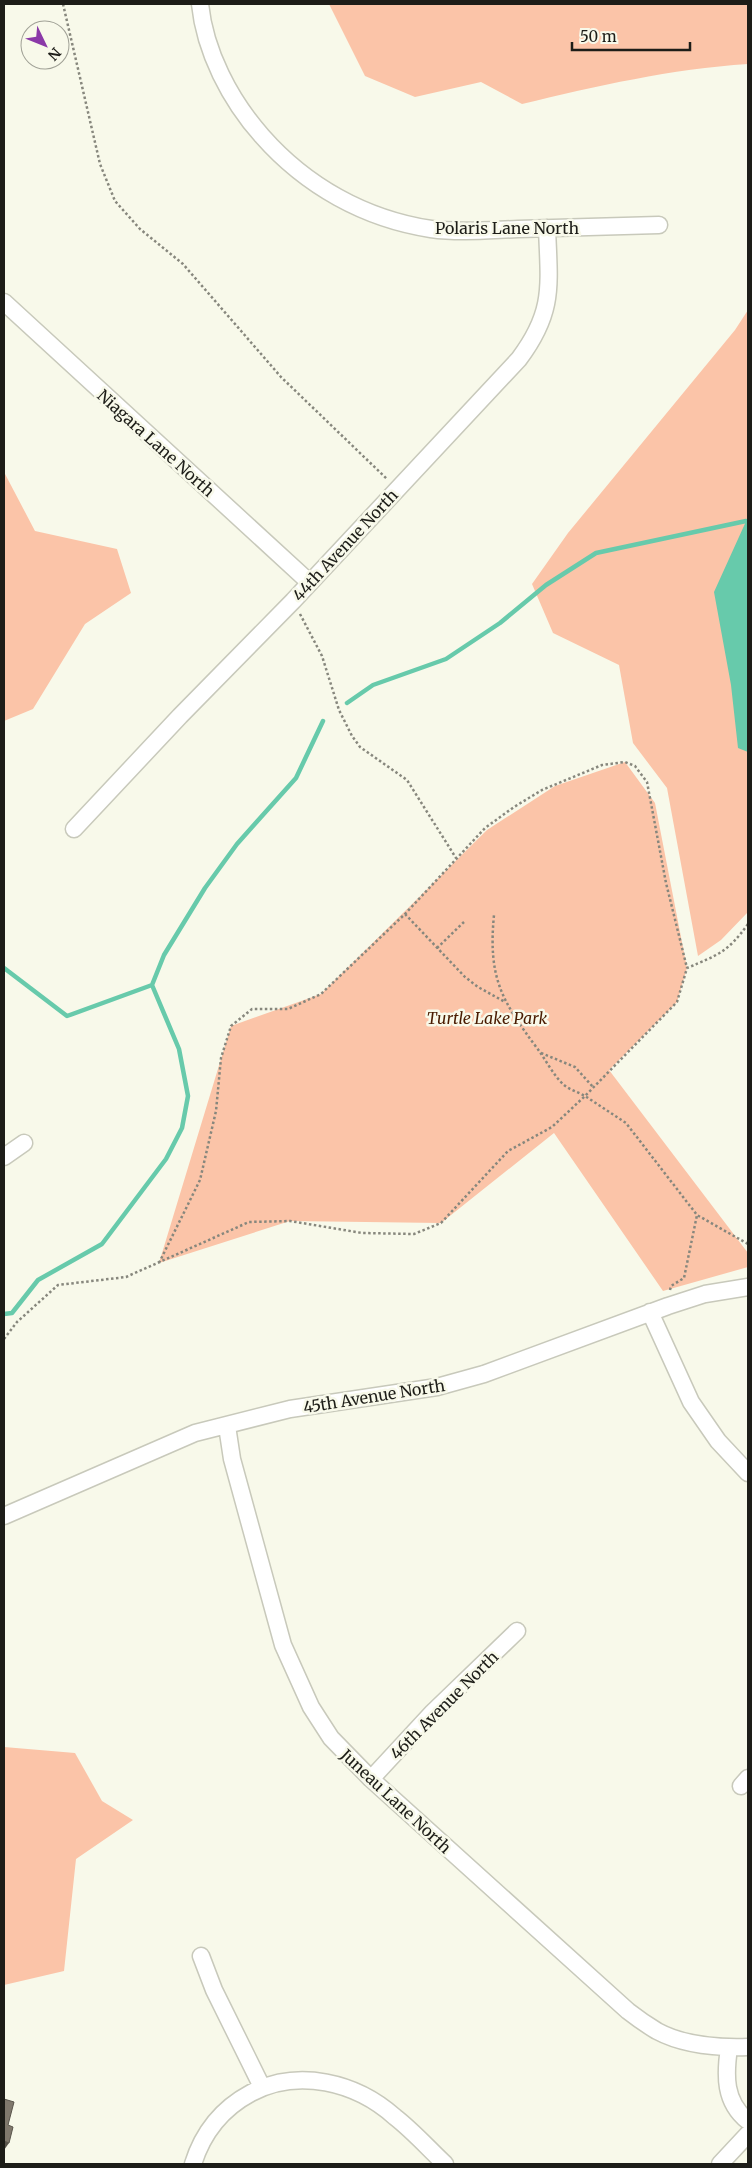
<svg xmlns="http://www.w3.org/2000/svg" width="752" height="2168" viewBox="0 0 752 2168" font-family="Merriweather,serif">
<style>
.green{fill:#fbc4a8}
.water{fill:#67caab}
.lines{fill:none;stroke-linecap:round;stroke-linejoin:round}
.stream{stroke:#67caab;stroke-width:4.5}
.minor-casing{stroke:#c8c9bb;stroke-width:19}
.path{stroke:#87877d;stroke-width:2.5;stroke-dasharray:2.5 2.5;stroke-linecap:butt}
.minor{stroke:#fff;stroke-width:16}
.shaded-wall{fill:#5a554c}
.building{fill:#80796d;stroke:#5a554c}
.labels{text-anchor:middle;stroke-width:5;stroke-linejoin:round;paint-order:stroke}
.street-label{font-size:16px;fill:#1d1d18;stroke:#f8f9ea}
.park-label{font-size:16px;font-style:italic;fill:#491b00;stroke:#f8f9ea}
</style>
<rect width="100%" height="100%" fill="#f8f9ea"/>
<!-- green -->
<path class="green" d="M329 4H748V64C671 69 597 86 522 104L481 82 415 97 365 76Z
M748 310V912L721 940 698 956 667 788 633 743 619 665 553 633 532 584 568 533 735 330Z
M4 472 35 531 117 549 131 593 85 624 33 709 4 721Z
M625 762 655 803 687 968 677 1002 609 1070 748 1253V1267L663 1291 554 1133 441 1223 290 1221 159 1263 231 1026 321 994 487 830 555 786Z
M4 1747 75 1753 102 1801 133 1820 76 1859 64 1971 4 1985Z"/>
<!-- water -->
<path class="water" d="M748 517V752L738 748 731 685 714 592Z"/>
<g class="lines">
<!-- stream -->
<path class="stream" d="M347 703 373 685 446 659 500 623 546 585 596 553 746 521
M4 968 67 1016 152 985
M4 1314 12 1313 38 1280 102 1244 166 1159 182 1128 188 1096 179 1049 152 985 164 955 205 888 237 844 296 778 323 721"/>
<!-- minor casing -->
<g class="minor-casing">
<path id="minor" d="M200 4C205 52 230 100 262 136 306 186 365 219 431 229 459 233 490 230 518 229 565 228 612 226 659 225
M4 302 309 582
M74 829 180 716 293 601 519 359C555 311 549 285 547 228
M4 1157 24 1143
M650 1312 691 1402 718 1441 748 1473
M227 1426 232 1459 283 1645 311 1707 331 1738 371 1779 628 2011C637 2018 647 2025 657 2031 683 2045 719 2048 748 2047
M4 1516 195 1433 290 1409 437 1387 484 1374 668 1306 705 1294 748 1287
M371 1779 433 1712 517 1631
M741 1786 748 1778
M201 1956 214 1990 262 2087
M729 2048C725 2075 724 2102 748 2121
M193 2164C203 2132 221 2109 251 2093 298 2068 356 2082 395 2117 413 2131 428 2148 445 2164
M720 2164 748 2134"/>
</g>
<!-- path -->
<path class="path" d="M63 4 100 164 115 201 140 229 183 264 281 377 387 479
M300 614 322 656 339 710 352 736 360 747 407 780 456 858
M405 914 465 977 478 987 505 1002
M748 924C728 952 718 955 687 968L677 1002 585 1096 626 1123 697 1215 748 1244
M437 948 464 922
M541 1053 575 1067 593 1087
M159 1263 200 1180 216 1111 221 1058 231 1026 252 1009H288L321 994 405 914 485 828 514 807 542 790 602 765 625 762 635 766 647 782 666 883 687 968
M670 1290 671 1286 684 1278 697 1215
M4 1339 17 1322 58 1285 126 1277 249 1222 290 1221 362 1233 414 1234 441 1223 508 1151 552 1127 585 1096C578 1092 570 1090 564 1085 553 1075 546 1060 537 1048 501 1000 488 977 494 915"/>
<!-- minor -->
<use href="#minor" class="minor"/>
</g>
<!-- shaded-wall -->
<path class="shaded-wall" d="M4 2141 9 2143 4 2150Z"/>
<!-- building -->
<path class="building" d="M4 2099 14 2102 8 2125 13 2127 9 2143 4 2141Z"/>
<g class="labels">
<!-- street labels -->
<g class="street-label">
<text x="507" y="234">Polaris Lane North</text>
<text transform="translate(156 443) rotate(42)" y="6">Niagara Lane North</text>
<text transform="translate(345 545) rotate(-47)" y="6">44th Avenue North</text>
<text transform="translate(374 1396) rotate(-9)" y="6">45th Avenue North</text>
<text transform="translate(444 1705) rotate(-45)" y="6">46th Avenue North</text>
<text transform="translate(396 1801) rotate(43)" y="6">Juneau Lane North</text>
</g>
<!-- park labels -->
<g class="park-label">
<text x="487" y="1024">Turtle Lake Park</text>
</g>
</g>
<!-- border -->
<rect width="752" height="2168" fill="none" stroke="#1d1d18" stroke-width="10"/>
<!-- north arrow -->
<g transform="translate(45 45) rotate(133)"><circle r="24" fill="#f8f9ea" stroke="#a0a196"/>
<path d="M0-4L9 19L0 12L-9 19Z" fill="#8b39a8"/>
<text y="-8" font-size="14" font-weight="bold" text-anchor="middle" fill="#1d1d18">N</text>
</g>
<!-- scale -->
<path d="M572 42v8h118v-8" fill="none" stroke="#1d1d18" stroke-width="2.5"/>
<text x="580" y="42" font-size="15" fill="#1d1d18" stroke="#f8f9ea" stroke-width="4" paint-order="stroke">50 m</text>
</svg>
